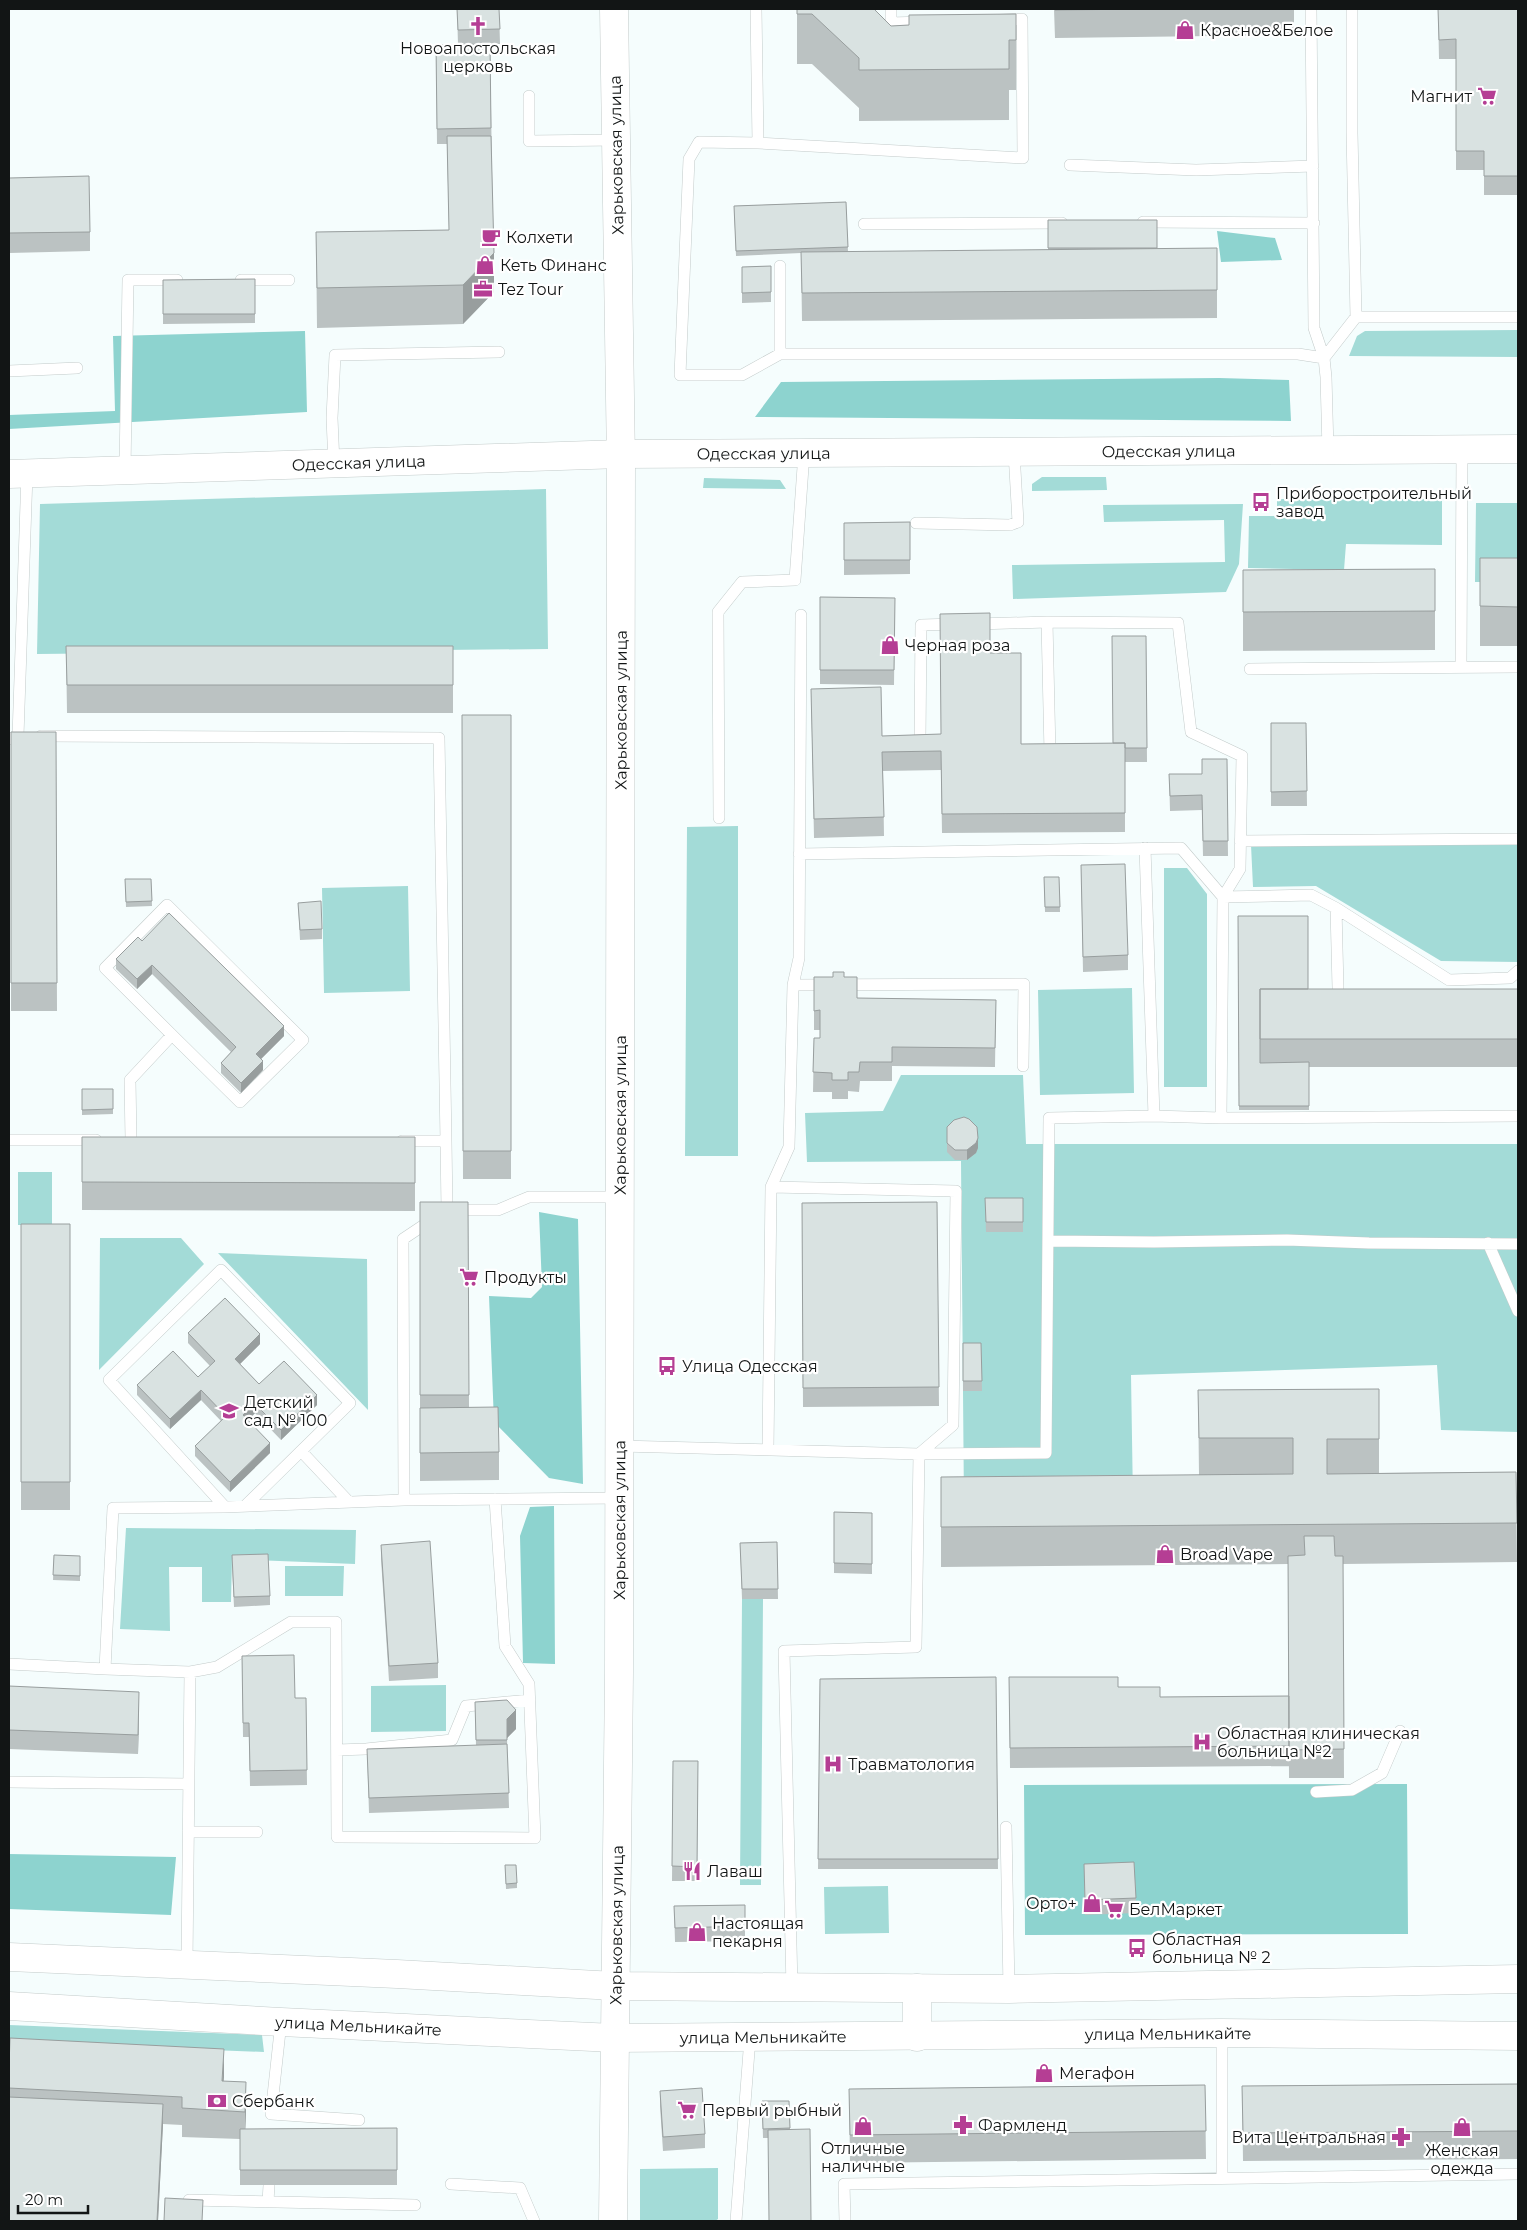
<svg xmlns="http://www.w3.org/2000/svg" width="1527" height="2230" viewBox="0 0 1527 2230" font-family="Montserrat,sans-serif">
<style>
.green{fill:#a3dbd7}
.forest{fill:#8dd3cf}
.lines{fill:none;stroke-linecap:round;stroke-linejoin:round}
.service-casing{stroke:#c3cbca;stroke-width:12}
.tertiary-casing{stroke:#c3cbca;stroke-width:29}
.secondary-casing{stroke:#c3cbca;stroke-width:29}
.service{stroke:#fff;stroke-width:11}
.tertiary{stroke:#fff;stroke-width:28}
.secondary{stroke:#fff;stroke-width:28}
.wall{fill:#bbc2c2}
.shaded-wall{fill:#989e9e}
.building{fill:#d9e2e1;stroke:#989e9e}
.labels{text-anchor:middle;stroke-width:4.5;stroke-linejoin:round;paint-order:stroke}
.poi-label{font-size:16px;fill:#121515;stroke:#fff;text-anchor:start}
.street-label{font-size:16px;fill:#121515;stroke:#fff}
</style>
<rect width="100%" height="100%" fill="#f5fdfd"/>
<!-- green -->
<path class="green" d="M1518 330V357L1349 356 1357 336 1365 331Z
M1042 477H1106L1107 490 1032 491V484Z
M704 478 780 480 786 489 703 488Z
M546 489 548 649 37 654 40 504Z
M1277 499H1442V545L1346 544 1344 570 1248 568 1249 516H1277Z
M1476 503H1518V582H1475Z
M1243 504 1239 564 1226 592 1013 599 1012 565 1225 562 1224 520 1104 522 1103 505Z
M738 826V1156H685L687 827Z
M1518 844V962L1441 961 1316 886 1253 887 1251 845Z
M1164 868H1187L1207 894V1087H1164Z
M408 886 410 991 324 993 322 888Z
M1132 988 1134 1093 1040 1095 1038 990Z
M901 1075H1023L1026 1144H1518V1432L1441 1430 1437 1365 1131 1375 1133 1501 964 1506 961 1161 807 1162 805 1113 883 1111Z
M18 1172H52V1225H18Z
M100 1238H181L204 1264 99 1370Z
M218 1253 367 1259 368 1410Z
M126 1528 356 1530 355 1564 232 1559 231 1602H202V1567H169L170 1631 120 1629Z
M285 1566H344L343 1596H285Z
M742 1599H763L761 1885H740Z
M446 1685V1731L371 1732V1686Z
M888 1886 889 1933 825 1934 824 1887Z
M9 2025 262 2035 264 2052 9 2042Z
M718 2168V2219L715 2221H640V2169Z"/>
<!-- forest -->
<path class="forest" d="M1217 231 1275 238 1282 260 1221 262Z
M305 331 307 412 9 429V415L115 411 113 336Z
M1219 378 1289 380 1291 421 755 417 781 382Z
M539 1212 578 1219 583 1484 549 1478 494 1422 489 1296 531 1298 542 1287Z
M554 1506 555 1664 523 1663 520 1536 530 1507Z
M1407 1784 1408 1934 1025 1935 1024 1785Z
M9 1854 176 1857 171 1915 9 1909Z"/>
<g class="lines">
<!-- service casing -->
<g class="service-casing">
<path id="service" d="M756 9 758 143
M891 9V23L923 22
M1311 9 1314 328 1324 358 1326 377 1328 450
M1352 9V133L1356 317
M1001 20 1022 19 1023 158 758 143 699 142 689 159 680 375H742L780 354H1298L1324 358
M529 96V141L616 140
M1070 165 1196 170 1313 166
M1143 222 1314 223
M864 224 1062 223
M241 280H289
M780 354V266
M1324 358 1356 317H1518
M9 371 77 368
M334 464 332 418 335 355 499 352
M125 470 128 280H177
M916 523 1010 525 1018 522 1014 452
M977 624 1047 622
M1461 667 1462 449
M1250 669 1518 667
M41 736 439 738 446 1141
M9 739 18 736 27 474
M920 741 921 625 956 624
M1050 753 1047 622 1178 623 1191 732 1242 756 1240 869 1223 897 1221 1118
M719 818 718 612 742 582 795 580 804 453
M1240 841 1518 839
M1145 848 1154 1116
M799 854 1181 848 1223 897 1311 895 1336 908 1449 980 1510 978 1518 971
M1336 908 1338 988
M793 985 1024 984 1023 1066
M9 1140H96
M131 1140 130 1080 172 1035 240 1102 303 1040 167 905 105 968 172 1035
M402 1141H446L447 1210H498L529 1197H619
M771 1187 956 1191 953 1425 919 1454 916 1647 784 1651 792 1987
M433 1219 403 1239 404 1500 620 1498
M1049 1241 1154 1242 1287 1240 1369 1243 1518 1244
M1488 1243 1518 1311
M620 1446 919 1454 1046 1453 1049 1118 1154 1116 1221 1118 1518 1116
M768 1450 771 1187 789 1147 793 985 799 958 801 615
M301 1451 349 1502
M404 1500 225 1507 113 1508 105 1669 190 1672 217 1667 291 1622H336L337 1837 535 1838 529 1684 505 1646 495 1499
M225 1507 109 1380 221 1270 350 1403 245 1506
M9 1664 105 1669
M337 1750 366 1749 452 1740 466 1706 530 1700
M9 1782 189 1784
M1316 1792 1352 1790 1382 1773 1400 1731
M1006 1827 1009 1989
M188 1832H257
M187 1964 190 1672
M281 2022 271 2114 359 2120
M1222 2033V2178
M451 2184 520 2188 534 2221
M189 2200 415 2205
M268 2202 269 2185
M736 2221 750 2038
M845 2221 844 2184 1518 2174"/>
</g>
<!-- tertiary casing -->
<g class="tertiary-casing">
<g id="tertiary">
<path id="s1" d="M9 474 621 454 1518 449"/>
<path id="s2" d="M613 2221 619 1673 621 462 614 9"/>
</g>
</g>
<!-- secondary casing -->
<g class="secondary-casing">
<g id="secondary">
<path d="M9 1957 397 1974 615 1986 1009 1989 1518 1979"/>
<path id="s3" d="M9 2006 281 2022 614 2038 1222 2033 1518 2036"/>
<path d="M917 2037V1988"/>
</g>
</g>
<!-- service -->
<use href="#service" class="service"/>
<!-- tertiary -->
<use href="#tertiary" class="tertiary"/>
<!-- secondary -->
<use href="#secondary" class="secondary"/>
</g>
<!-- wall -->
<path class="wall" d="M457 9H499L500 44 458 45Z
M797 9 891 26 909 25 1016 14V90H1009V120L859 121V108L812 64H797Z
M1054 9H1294V35L1055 38Z
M1438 9H1518V195H1484V170H1456V59H1439Z
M490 44 494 292 463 324 317 328 316 232 449 230 447 144H437L436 45Z
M9 178 90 232V251L9 253Z
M846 202 848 252 1048 250V220L1157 249 1217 248V318L802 321 801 253 736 256 734 206Z
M771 266V302L742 303V267Z
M255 279V323L163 324V280Z
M910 522V574L844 575V523Z
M1480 558H1518V646H1480Z
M1435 569V650L1243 651V570Z
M820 597 895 598 894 685 820 684Z
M1146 636 1147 762H1125V832L942 833 941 770 883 771 884 836 814 838 811 689 882 736 941 734 990 653 1021 744 1113 743Z
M66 646H453V713H67Z
M462 715H511V1179H463Z
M1271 723H1306L1307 806H1271Z
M11 732H56L57 1011H11Z
M1227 759 1228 856H1203L1202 810 1170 811 1169 774H1202Z
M1081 865 1128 955V970L1083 972Z
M1044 877H1059L1060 912H1045Z
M125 879H151L152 906 126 907Z
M298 903 322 929V939L300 940Z
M1238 916 1308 989H1518V1067H1309V1110H1239Z
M142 941 284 1036 261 1059 263 1070 241 1093 221 1073V1063L231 1052 152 974 137 989 116 969V959Z
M814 977H844L857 998 996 1000 995 1067 892 1066V1081H860L859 1092 848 1091V1099H832V1092H813L814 1038H820V1030H814Z
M82 1089H113V1114L82 1115Z
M947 1127 978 1148 976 1153 967 1160H955L947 1152Z
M82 1137H415V1211L82 1210Z
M985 1198H1023V1232H986Z
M420 1202H468L469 1407 499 1452V1480L420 1481Z
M937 1202 939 1406 803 1407 802 1203Z
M21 1224H70V1510H21Z
M188 1333 260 1344 240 1364 259 1384 317 1405 281 1440 255 1413 248 1421 270 1453 230 1492 195 1456V1446L221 1421 201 1400 170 1429 137 1395V1385L198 1377 210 1366 188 1343Z
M963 1343H981L982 1391H963Z
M1379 1389V1473L1516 1472 1517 1562 1343 1564 1344 1778H1289L1288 1564 941 1567V1477L1199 1475 1198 1390Z
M834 1512 872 1513V1574L834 1573Z
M777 1542 778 1599H742L740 1543Z
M381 1545 438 1663V1678L389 1681 381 1559Z
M54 1555 80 1556V1581L53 1580Z
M232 1565 270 1596V1605L234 1607Z
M242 1656 295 1698H306L307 1785 250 1786 249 1737H243Z
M996 1677 998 1869H818L820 1679Z
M1009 1677 1160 1697 1289 1696V1766L1010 1768Z
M9 1686 139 1711 138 1754 9 1749Z
M475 1702 516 1729 507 1738 509 1808 369 1813 367 1749 476 1746Z
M673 1761H698L697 1881H672Z
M1084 1864 1136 1898V1913L1085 1915Z
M505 1865 517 1883V1888L506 1889Z
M745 1905V1941L675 1942 674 1906Z
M9 2067 223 2081 246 2110 245 2129 397 2128V2185H240V2139L182 2137V2125L163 2124 158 2221H9Z
M1518 2084V2159L1243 2161 1242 2086Z
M1205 2085 1206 2159 850 2163 849 2089Z
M660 2091 705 2134V2148L663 2151 660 2106Z
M762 2101H789L790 2129 768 2138H763Z"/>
<!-- shaded-wall -->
<path class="shaded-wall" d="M494 253V292L463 324V285Z
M152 965V974L137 989V979Z
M284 1026V1036L256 1064V1054Z
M263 1061V1070L241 1093V1083Z
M978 1138V1148L976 1153 967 1160V1150Z
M260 1334V1344L235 1369V1359Z
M201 1390V1400L170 1429V1419Z
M317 1395V1405L281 1440V1430Z
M255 1404V1413L243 1425V1415Z
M270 1443V1453L230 1492V1482Z
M139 1692V1711L138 1754V1735Z
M516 1710V1729L507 1738V1759V1719Z
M224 2049V2077L222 2109V2081Z
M246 2082V2110L245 2140V2112Z
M163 2104V2124L158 2221H157Z"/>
<!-- building -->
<path class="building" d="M457 9H499L500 29 458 30Z
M797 9H874L891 26 909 25V15L1016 14V40H1009V69L859 70V58L812 14H797Z
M1055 9H1146L1055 10Z
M1438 9H1518V176H1484V151H1456V39L1439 40Z
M490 44 491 128 437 129 436 45Z
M447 136H491L494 253 463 285 317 288 316 232 449 230Z
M89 176 90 232 9 233V178Z
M846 202 848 247 736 251 734 206Z
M1048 220H1157V248H1048Z
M1217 248V290L802 293 801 252Z
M771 266V292L742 293V267Z
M255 279V314H163V280Z
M910 522V560H844V523Z
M1480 558H1518V607L1480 606Z
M1435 569V611L1243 612V570Z
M820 597 895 598 894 670H820Z
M990 613V653H1021V744L1125 743V813L942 814 941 751 882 752 884 817 814 819 811 689 881 687 882 736 941 734 940 614Z
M1112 636H1146L1147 748H1125V743H1113Z
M66 646H453V685H67Z
M462 715H511V1151H463Z
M1271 723H1306L1307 791 1271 792Z
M11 732H56L57 983H11Z
M1202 759H1227L1228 841H1203L1202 795 1170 796 1169 774H1202Z
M1125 864 1128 955 1083 957 1081 865Z
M1044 877H1059L1060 907H1045Z
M125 879H151L152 901 126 902Z
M321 901 322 929 300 930 298 903Z
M169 913 284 1026 256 1054 263 1061 241 1083 221 1063 236 1047 152 965 137 979 116 959 138 937 142 941Z
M1238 916H1308V989H1260V1063L1309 1062V1106H1239Z
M833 972H844V977H857V998L996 1000 995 1048 892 1047V1062H860L859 1072H848V1080H832V1073L813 1072 814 1038H820V1010L814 1011V977H833Z
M1260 989H1518V1039H1260Z
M82 1089H113V1109L82 1110Z
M964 1117 969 1119 977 1127 978 1138 976 1143 967 1150H955L947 1143V1127L954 1120Z
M82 1137H415V1183L82 1182Z
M985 1198H1023V1222H986Z
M420 1202H468L469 1395H420Z
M937 1202 939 1387 803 1388 802 1203Z
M21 1224H70V1482H21Z
M225 1298 260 1334 235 1359 259 1384 284 1361 317 1395 281 1430 255 1404 243 1415 270 1443 230 1482 195 1446 226 1416 201 1390 170 1419 137 1385 173 1351 198 1377 215 1361 188 1333Z
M963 1343H981L982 1381H963Z
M1379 1389V1439H1327V1474L1516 1472 1517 1523 941 1527V1477L1293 1474V1438H1199L1198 1390Z
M498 1407 499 1452 420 1453V1408Z
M834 1512 872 1513V1564L834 1563Z
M1304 1536H1334L1335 1556H1343L1344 1749 1289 1750 1288 1556 1305 1555Z
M430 1541 438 1663 389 1666 381 1545Z
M777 1542 778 1589H742L740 1543Z
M268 1554 270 1596 234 1597 232 1555Z
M54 1555 80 1556V1576L53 1575Z
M294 1655 295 1698H306L307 1770 250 1771 249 1723H243L242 1656Z
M996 1677 998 1859H818L820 1679Z
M1009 1677H1118V1687H1160V1697L1289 1696V1746L1010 1748Z
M9 1686 139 1692 138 1735 9 1730Z
M507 1700 516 1710 507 1719V1740H476L475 1702Z
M507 1744 509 1793 369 1798 367 1749Z
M673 1761H698L697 1867 672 1866Z
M1134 1862 1136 1898 1085 1900 1084 1864Z
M505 1865H516L517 1883 506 1884Z
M745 1905V1926L675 1928 674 1906Z
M10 2038 224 2049 222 2081 246 2082 245 2112 182 2108V2097L9 2088V2067Z
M1518 2084V2131L1243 2133 1242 2086Z
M1205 2085 1206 2131 850 2135 849 2089Z
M702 2088 705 2134 663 2137 660 2091Z
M9 2097 163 2104 157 2221H9Z
M762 2101H789L790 2128 763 2129Z
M397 2128V2170H240V2129Z
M810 2129 811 2221H769L768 2130Z
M165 2198 203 2200 202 2221H164Z"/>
<!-- icons -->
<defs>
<g id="church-bare" transform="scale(1.5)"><path d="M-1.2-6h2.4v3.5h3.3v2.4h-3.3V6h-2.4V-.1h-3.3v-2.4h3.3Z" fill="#b53e94" stroke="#fff" stroke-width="2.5" paint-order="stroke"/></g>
<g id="shop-bare" transform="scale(1.5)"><path d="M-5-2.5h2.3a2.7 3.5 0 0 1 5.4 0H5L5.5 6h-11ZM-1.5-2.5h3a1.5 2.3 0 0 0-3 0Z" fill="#b53e94" stroke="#fff" stroke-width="2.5" paint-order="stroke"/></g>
<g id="supermarket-bare" transform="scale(1.5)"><path d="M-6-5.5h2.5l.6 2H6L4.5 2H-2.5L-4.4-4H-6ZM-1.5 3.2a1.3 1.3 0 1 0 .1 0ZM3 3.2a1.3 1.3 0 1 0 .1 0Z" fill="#b53e94" stroke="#fff" stroke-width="2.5" paint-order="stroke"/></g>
<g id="cafe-bare" transform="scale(1.5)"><path d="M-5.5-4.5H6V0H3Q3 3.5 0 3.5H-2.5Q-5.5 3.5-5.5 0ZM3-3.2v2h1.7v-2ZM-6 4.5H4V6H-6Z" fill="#b53e94" stroke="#fff" stroke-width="2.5" paint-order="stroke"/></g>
<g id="office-bare" transform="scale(1.5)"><path d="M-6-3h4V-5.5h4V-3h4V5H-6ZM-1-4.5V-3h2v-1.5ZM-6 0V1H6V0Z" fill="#b53e94" stroke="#fff" stroke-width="2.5" paint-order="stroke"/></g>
<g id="bus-bare" transform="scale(1.5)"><path d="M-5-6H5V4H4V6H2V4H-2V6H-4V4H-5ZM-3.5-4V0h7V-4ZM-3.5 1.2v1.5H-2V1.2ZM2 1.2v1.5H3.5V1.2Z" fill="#b53e94" stroke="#fff" stroke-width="2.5" paint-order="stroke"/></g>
<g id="school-bare" transform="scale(1.5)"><path d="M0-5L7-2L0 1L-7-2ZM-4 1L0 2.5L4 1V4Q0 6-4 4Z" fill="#b53e94" stroke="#fff" stroke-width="2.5" paint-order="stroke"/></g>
<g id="hospital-bare" transform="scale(1.5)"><path d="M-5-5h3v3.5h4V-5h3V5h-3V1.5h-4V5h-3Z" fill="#b53e94" stroke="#fff" stroke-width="2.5" paint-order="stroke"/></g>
<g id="restaurant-bare" transform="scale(1.5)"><path d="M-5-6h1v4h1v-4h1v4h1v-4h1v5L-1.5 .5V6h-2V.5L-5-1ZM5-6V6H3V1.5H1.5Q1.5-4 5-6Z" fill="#b53e94" stroke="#fff" stroke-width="2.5" paint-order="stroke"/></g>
<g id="bank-bare" transform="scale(1.5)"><path d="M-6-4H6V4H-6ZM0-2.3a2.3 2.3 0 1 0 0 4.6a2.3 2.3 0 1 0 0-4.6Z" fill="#b53e94" stroke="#fff" stroke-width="2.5" paint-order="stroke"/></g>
<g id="pharmacy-bare" transform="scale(1.5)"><path d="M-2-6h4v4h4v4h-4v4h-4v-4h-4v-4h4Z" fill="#b53e94" stroke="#fff" stroke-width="2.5" paint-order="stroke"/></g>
</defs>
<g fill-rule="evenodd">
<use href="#church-bare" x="478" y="26"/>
<use href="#shop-bare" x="1185" y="30"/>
<use href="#supermarket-bare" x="1487" y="96"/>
<use href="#cafe-bare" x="491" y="237"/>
<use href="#shop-bare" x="485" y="265"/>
<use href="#office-bare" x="483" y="289"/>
<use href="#bus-bare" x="1261" y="502"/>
<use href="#shop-bare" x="890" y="645"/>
<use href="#supermarket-bare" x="469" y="1277"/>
<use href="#bus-bare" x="667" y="1366"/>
<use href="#school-bare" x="229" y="1411"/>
<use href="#shop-bare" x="1165" y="1554"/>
<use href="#hospital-bare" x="1202" y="1742"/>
<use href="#hospital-bare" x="833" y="1764"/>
<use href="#restaurant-bare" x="692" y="1871"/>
<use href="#shop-bare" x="1092" y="1903"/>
<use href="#supermarket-bare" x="1114" y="1909"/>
<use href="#shop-bare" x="697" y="1932"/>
<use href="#bus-bare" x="1137" y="1948"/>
<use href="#shop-bare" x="1044" y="2073"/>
<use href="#bank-bare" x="217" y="2101"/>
<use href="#supermarket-bare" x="687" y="2110"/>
<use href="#pharmacy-bare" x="963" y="2125"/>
<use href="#shop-bare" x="863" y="2126"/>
<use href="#shop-bare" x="1462" y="2127"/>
<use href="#pharmacy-bare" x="1401" y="2137"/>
</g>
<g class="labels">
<!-- poi labels -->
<g class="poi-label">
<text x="1200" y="36">Красное&amp;Белое</text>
<text x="478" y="54" text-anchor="middle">Новоапостольская<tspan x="478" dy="18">церковь</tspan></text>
<text x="1472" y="102" text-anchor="end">Магнит</text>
<text x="506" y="243">Колхети</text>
<text x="500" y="271">Кеть Финанс</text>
<text x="498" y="295">Tez Tour</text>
<text x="1276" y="499">Приборостроительный<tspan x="1276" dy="18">завод</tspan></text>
<text x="905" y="651">Черная роза</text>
<text x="484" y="1283">Продукты</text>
<text x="682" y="1372">Улица Одесская</text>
<text x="244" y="1408">Детский<tspan x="244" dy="18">сад № 100</tspan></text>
<text x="1180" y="1560">Broad Vape</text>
<text x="1217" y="1739">Областная клиническая<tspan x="1217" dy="18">больница №2</tspan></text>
<text x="848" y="1770">Травматология</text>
<text x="707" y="1877">Лаваш</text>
<text x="1077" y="1909" text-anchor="end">Орто+</text>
<text x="1129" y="1915">БелМаркет</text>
<text x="712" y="1929">Настоящая<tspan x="712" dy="18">пекарня</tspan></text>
<text x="1152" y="1945">Областная<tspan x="1152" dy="18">больница № 2</tspan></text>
<text x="1059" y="2079">Мегафон</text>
<text x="232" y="2107">Сбербанк</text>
<text x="702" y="2116">Первый рыбный</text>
<text x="978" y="2131">Фармленд</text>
<text x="1386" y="2143" text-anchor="end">Вита Центральная</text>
<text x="863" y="2154" text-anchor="middle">Отличные<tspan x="863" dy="18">наличные</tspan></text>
<text x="1462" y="2156" text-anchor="middle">Женская<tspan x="1462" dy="18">одежда</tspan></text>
</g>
<!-- street labels -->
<g class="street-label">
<text transform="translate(616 155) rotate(-91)" y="6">Харьковская улица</text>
<text dy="6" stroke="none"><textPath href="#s1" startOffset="1160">Одесская улица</textPath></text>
<text dy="6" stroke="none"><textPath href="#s1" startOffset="755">Одесская улица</textPath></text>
<text dy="6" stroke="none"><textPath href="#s1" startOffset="350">Одесская улица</textPath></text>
<text dy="6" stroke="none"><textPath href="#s2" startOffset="1511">Харьковская улица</textPath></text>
<text dy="6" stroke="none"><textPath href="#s2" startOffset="1106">Харьковская улица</textPath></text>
<text dy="6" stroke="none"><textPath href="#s2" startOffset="701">Харьковская улица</textPath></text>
<text dy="6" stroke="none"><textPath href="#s2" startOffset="296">Харьковская улица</textPath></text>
<text dy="6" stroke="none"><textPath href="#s3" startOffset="350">улица Мельникайте</textPath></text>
<text dy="6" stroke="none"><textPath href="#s3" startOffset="1160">улица Мельникайте</textPath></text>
<text dy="6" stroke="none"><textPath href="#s3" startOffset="755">улица Мельникайте</textPath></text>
</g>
</g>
<!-- border -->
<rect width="1527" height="2230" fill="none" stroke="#121515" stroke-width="20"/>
<!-- scale -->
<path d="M18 2205v8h70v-8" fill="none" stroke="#121515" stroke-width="2.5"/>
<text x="25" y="2205" font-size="15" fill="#121515" stroke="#ffffff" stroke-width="4" paint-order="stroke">20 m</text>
</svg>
